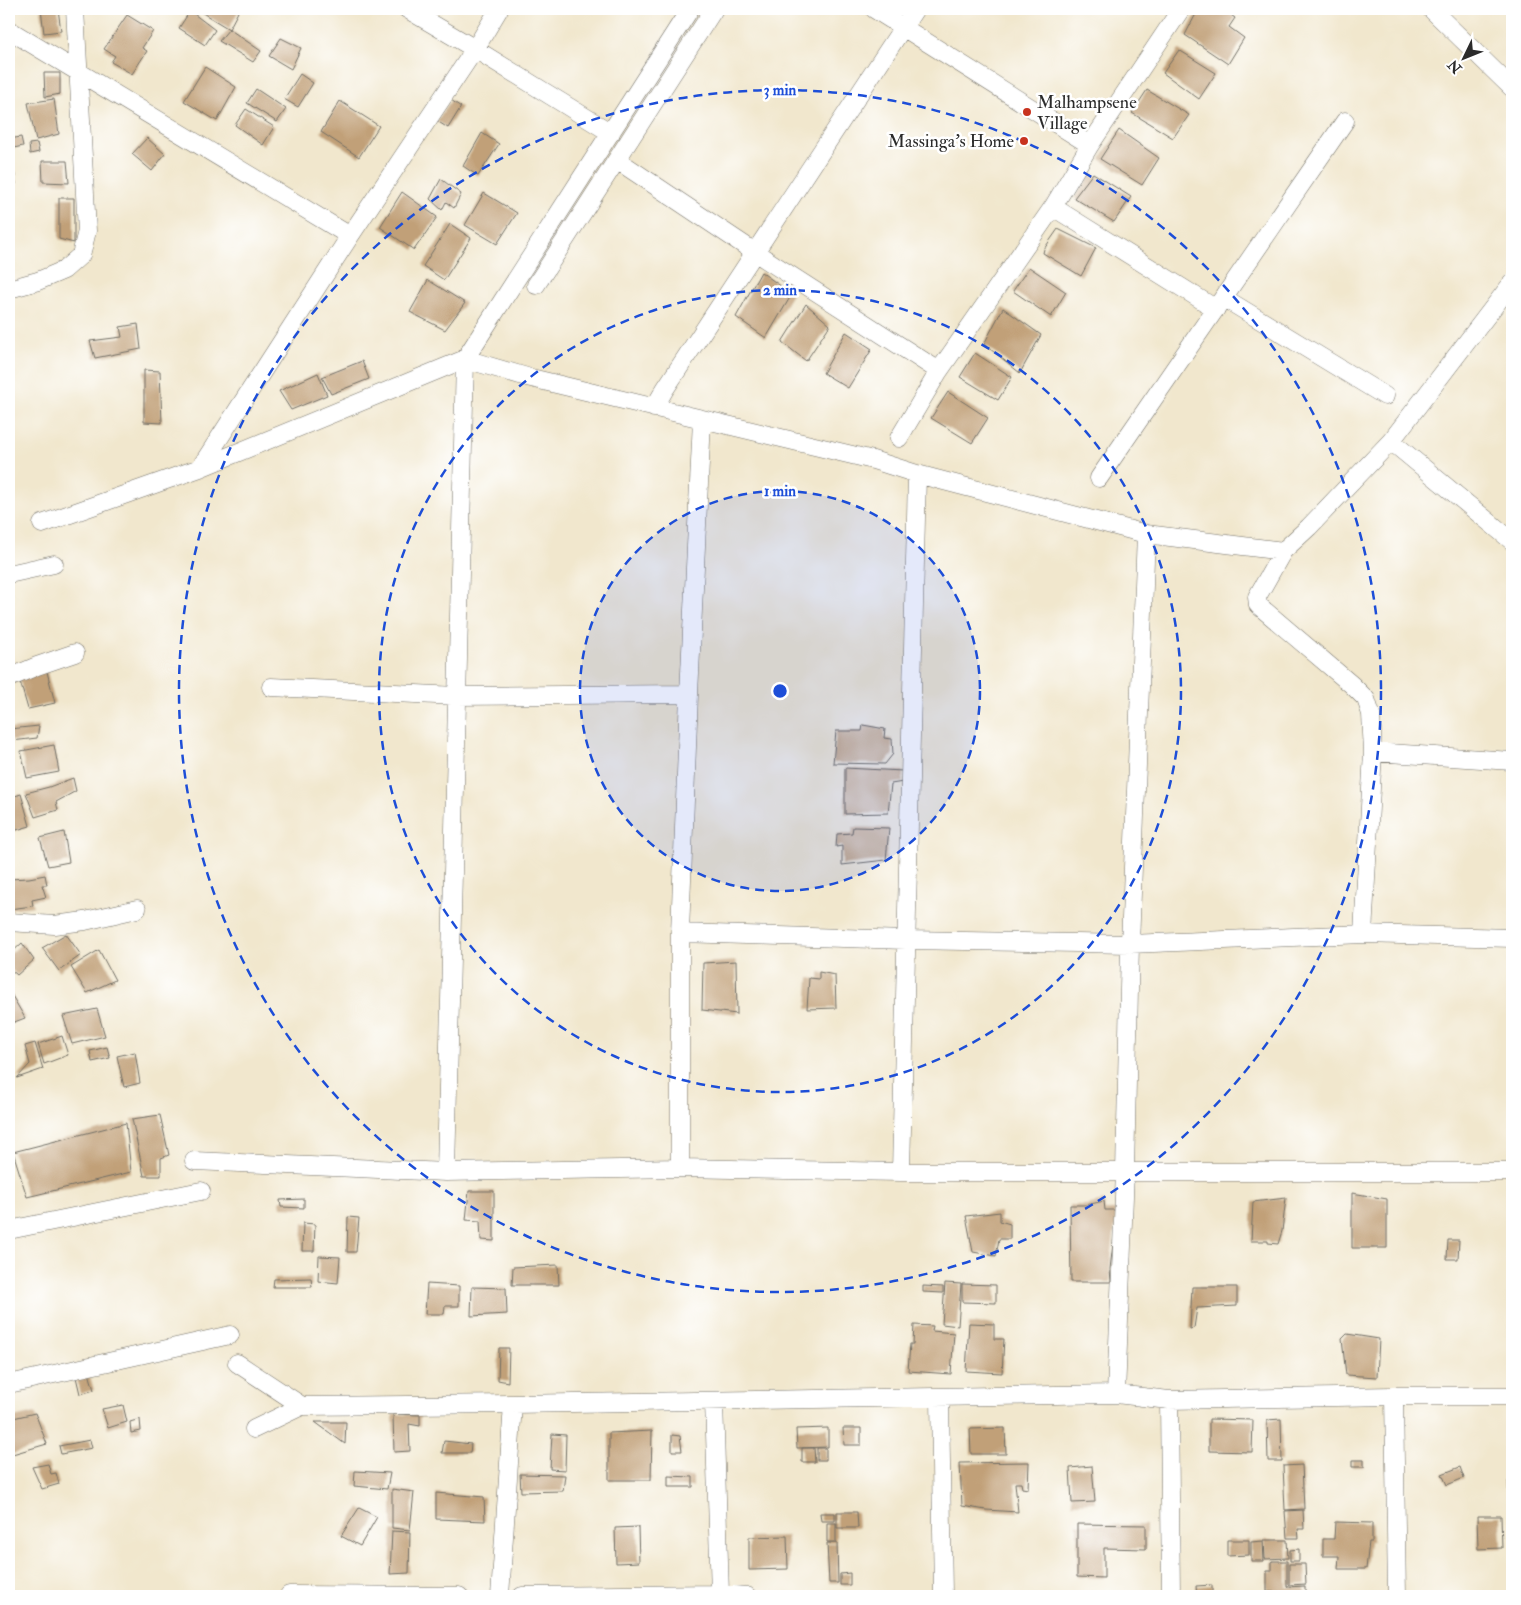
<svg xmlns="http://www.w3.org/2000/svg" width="1521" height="1605" viewBox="0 0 1521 1605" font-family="'IM FELL Double Pica',serif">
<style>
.building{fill:#c1a078}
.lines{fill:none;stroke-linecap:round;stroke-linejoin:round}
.minor-casing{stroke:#706d64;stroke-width:19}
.minor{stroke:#fff;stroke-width:18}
.ring{fill:none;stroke:#1d4ed8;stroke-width:2.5;stroke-dasharray:9 6}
.poi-dot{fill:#c8321e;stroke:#fff;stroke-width:2}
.labels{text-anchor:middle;stroke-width:5;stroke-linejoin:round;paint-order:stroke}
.poi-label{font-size:18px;fill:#2b2b2b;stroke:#fff;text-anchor:start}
.centre{fill:#1d4ed8;stroke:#fff;stroke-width:2.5}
.ring-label{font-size:15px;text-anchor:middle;font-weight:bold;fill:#1d4ed8;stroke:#fff;stroke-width:5;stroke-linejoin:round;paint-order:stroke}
</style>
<rect width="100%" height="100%" fill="#fff"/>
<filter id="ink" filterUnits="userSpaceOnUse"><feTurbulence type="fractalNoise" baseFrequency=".02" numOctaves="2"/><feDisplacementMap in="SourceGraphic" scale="10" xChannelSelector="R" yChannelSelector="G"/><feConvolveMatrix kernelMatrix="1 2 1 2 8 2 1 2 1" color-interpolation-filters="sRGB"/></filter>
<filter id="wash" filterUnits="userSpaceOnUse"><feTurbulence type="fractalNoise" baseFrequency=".0096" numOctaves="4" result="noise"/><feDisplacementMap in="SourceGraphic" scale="20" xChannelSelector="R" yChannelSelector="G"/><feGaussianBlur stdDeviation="1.12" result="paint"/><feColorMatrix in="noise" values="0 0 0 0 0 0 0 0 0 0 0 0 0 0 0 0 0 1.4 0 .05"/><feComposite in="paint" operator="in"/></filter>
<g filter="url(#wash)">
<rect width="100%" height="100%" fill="#f1e7cd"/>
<g id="blocks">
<!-- building -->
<path class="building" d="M41 9H58L61 31 44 33Z
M196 9H234L238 12 229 29Z
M1204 9H1223L1235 18 1229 27 1244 38 1228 64 1185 35 1198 10Z
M190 11 215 30 205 45 179 28Z
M127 15 153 31 142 48 147 51 132 74 111 62 115 56 104 49Z
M229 29 261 51 253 62 219 41Z
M281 38 301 48 291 69 269 56Z
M1179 50 1216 73 1199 99 1163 73Z
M205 67 236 87 217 121 184 101Z
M44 73H60V94L45 97Z
M300 74 313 83 298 107 284 99Z
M256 89 286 109 277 122 247 103Z
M1147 90 1189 115 1173 138 1132 113Z
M54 99 59 134 36 140 28 103Z
M451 100 461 107 448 128 437 121Z
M340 101 379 126 359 157 321 132Z
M246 109 274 127 263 145 235 125Z
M1119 130 1159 158 1142 185 1100 159Z
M482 133 499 144 478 176 463 166Z
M21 137 23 146 9 149V139Z
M147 138 165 154 152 171 132 154Z
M37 143 39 152 30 154 29 144Z
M42 161H67L69 183 43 182Z
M14 169 16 184 9 185V170Z
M1093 173 1131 197 1114 222 1074 198Z
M441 179 461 194 454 208 446 202 442 210 430 199Z
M402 192 437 217 414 250 380 227Z
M484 193 517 213 497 244 465 225Z
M59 198H74V243L59 239Z
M450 224 471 238 444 280 423 266Z
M1058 229 1096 248 1081 276 1043 253 1044 249Z
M1029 267 1066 292 1051 317 1013 291Z
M761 272 792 294 766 338 736 317Z
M428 280 465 303 445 330 410 312Z
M806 304 830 325 806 361 782 342Z
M1003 308 1041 335 1020 373 984 344Z
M138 324 141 349 95 358 90 341 122 337 120 327Z
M846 332 872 349 848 388 823 373Z
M975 353 1012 377 998 400 960 377Z
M362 361 369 379 331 394 322 377Z
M144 370 160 371 162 423 144 422Z
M318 373 327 395 291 410 279 391Z
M948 392 988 418 972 443 931 418Z
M9 608 14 624 9 625Z
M46 668 55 703 28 709 19 678Z
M863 725 885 729 884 738 892 739 893 754 885 764 833 763 836 731H862Z
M39 726 37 738 12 741 9 729Z
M54 745 59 772 27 778 21 751Z
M845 768 903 771V782L891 784 888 813 845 814Z
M73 778 76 791 56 802 58 810 35 817 26 793 49 787Z
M21 794 30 826 10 832 9 798Z
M853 827 889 828 886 860 842 865V846L836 847 837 834 852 833Z
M64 832 69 862 48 866 40 838Z
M45 875 47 885H42L46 897 32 900 33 906 9 909V879L29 878Z
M66 934 81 955 59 971 42 948Z
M22 943 34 960 17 975 9 968V955Z
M99 950 115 980 87 993 71 967Z
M736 961 737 1014 702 1010 703 963Z
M819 972 835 975 836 1008 807 1009 809 978 819 979Z
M11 994 25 1018 9 1024V995Z
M97 1009 105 1036 72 1044 63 1016Z
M62 1036 68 1055 44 1064 38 1044Z
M35 1043 43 1069 17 1078 30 1064 25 1046Z
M107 1047 110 1058 92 1062 90 1051Z
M135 1052 140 1083 124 1087 117 1056Z
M160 1115 169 1155 161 1158V1176H144L132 1119Z
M126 1123 131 1172 27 1197 13 1152Z
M469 1191H494V1241L481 1240 480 1221 466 1220Z
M1352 1193 1387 1199V1248H1352Z
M1286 1198 1282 1231 1278 1244 1268 1243V1241H1251L1253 1202Z
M304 1199V1208L281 1207 280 1200Z
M1104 1201 1105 1210H1117L1110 1269 1111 1282H1071L1070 1205H1086Z
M1000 1212V1221L1010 1224V1239H999L996 1256 973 1252 966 1216Z
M348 1217 359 1218 356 1252H347Z
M303 1223 315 1224 314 1251H302Z
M1448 1240H1459L1458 1259H1447Z
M319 1256 340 1257 338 1283 318 1281Z
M558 1265 559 1285H512L513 1267Z
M311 1278 312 1287H273L274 1279Z
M945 1283 961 1284 958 1326 942 1324Z
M427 1284 459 1286V1306H445L444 1314H425Z
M962 1284 996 1285V1303L962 1302Z
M923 1286 943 1287V1293L923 1292Z
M472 1287 506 1288 507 1314 471 1316Z
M1192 1287H1237V1306L1197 1308 1194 1328 1190 1329Z
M969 1323 994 1324V1339H1004L1002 1373 966 1371Z
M914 1325 933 1326 932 1331 954 1333 951 1374 908 1371 910 1344H913Z
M1347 1334 1379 1339 1377 1377 1346 1375 1342 1339Z
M499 1348H509L508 1382 498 1380Z
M89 1373 94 1390 80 1394 76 1377Z
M123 1405 127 1422 108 1428 102 1409Z
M35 1413 47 1444 9 1455V1419Z
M393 1414 420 1415V1426L409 1424 410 1451 394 1452Z
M140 1419 141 1431 131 1433 130 1422Z
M1209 1419 1253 1420 1252 1452 1209 1451Z
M1281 1419 1282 1461H1268L1267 1420Z
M315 1422H346L345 1444Z
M828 1428V1447L797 1448 796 1429Z
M843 1428H861V1445H844Z
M1005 1428 1006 1454H971L970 1429Z
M652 1431 651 1480H609V1433Z
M552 1434 566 1435 565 1470 550 1469Z
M672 1435 680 1436 682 1451H672Z
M90 1440 92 1448 61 1454 59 1446Z
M444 1441 471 1444 470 1453H442Z
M802 1448H814L815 1462H802Z
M817 1448H826V1460H817Z
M1352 1460H1364V1467H1352Z
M1029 1462 1028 1489 1022 1488 1021 1483H1015L1018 1512 986 1510 962 1506 960 1463Z
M48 1464 51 1474 56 1473 59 1484 42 1489 32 1467Z
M1302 1465 1304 1509 1285 1510 1283 1466Z
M1092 1466 1095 1502 1072 1503 1070 1468Z
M1460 1467 1464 1478 1447 1485 1442 1474Z
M355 1471 390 1473 387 1489 354 1486Z
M520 1474 565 1475 563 1491 521 1492Z
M668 1476 693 1477V1487H668Z
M1508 1481H1512V1513H1509Z
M392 1489 414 1492 410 1530 392 1528Z
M436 1493 484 1497 485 1521 436 1519Z
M359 1508 377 1517 360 1546 341 1536Z
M1303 1510 1304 1529H1298L1299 1538H1287L1285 1511Z
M837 1512H857L858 1528H837Z
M820 1513H835V1521H821Z
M1477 1516H1501L1502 1548 1478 1549Z
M1335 1522 1372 1523V1542H1369L1366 1569H1338L1339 1556H1323V1539H1334Z
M827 1523H836V1542H827Z
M1077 1524 1146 1525V1549L1104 1548V1578L1077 1577Z
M638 1527 639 1562 616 1563 615 1528Z
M392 1531 410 1532 409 1573 390 1574Z
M787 1536 788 1569 749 1570V1537Z
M1227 1540H1249V1555L1227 1556Z
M1264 1540H1287L1288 1558 1265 1559Z
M1263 1541 1264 1561H1251V1542Z
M827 1543H837L838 1583H829Z
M1299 1549V1561H1290V1550Z
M1272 1561H1287V1587L1305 1586V1596H1280V1592H1267V1571H1272Z
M1289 1564H1305L1306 1584 1289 1585Z
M850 1573V1585H840V1574Z
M1212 1585V1596H1197L1196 1586Z"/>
</g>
</g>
<g filter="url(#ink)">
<use href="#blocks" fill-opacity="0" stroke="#706d64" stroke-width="1"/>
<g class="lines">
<!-- minor casing -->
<g class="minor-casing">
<path id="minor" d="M407 9 475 49 611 133
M874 9 1090 145
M1431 9 1512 88
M9 30 350 236
M617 160 756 253 939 371
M1053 207 1216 309
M536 285 714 9
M9 289 38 281 64 270 81 255 87 231 75 9
M1224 298 1385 396
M654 408 665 389 915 9
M899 438 939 371 1053 207 1090 145 1181 9
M1391 441 1512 541
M200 468 350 236 475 49 499 9
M1099 478 1345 121
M42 524 200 468 465 359 527 377 873 460 917 474 1146 534 1283 551 1309 527 1391 441 1512 283
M1283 551 1257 597 1258 605 1352 685 1366 699 1371 714 1373 752 1363 934
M9 574 54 564
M9 678 37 666 75 653
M271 687 457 696 689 694
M1373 752 1512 761
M9 922 54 925 85 921 137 909
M680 933 906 940 1130 944 1363 934 1512 938
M194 1161 446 1172 680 1168 901 1172H1512
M680 1168V933L689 694 702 420
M446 1172 465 359 690 9
M901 1172 917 474
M9 1230 201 1191
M237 1363 302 1406
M9 1384 230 1335
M1116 1394 1125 1172 1130 944 1146 534
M1394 1396 1397 1596
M940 1397 943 1596
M1169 1400 1171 1596
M714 1401 720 1594
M254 1429 302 1406 513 1404 1116 1394 1169 1400 1394 1396H1512
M289 1595 459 1596
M500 1596 513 1404
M522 1596 720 1594 747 1596"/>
</g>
<!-- minor -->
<use href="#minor" class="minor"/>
</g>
</g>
<!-- distance rings -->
<circle cx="780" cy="691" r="200" fill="#1d4ed8" fill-opacity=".12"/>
<g class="ring">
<circle cx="780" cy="691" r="200"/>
<circle cx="780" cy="691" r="401"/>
<circle cx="780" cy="691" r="601"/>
</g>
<!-- markers -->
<g class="poi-dot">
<circle cx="1027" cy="112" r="5"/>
<circle cx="1024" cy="141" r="5"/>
</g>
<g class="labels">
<!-- poi labels -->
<g class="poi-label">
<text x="1037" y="108">Malhampsene<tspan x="1037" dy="21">Village</tspan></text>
<text x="1014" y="147" text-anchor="end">Massinga's Home</text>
</g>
</g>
<circle cx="780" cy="691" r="8" class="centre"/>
<g class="ring-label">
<text x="780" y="95">3 min</text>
<text x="780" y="295">2 min</text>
<text x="780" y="496">1 min</text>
</g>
<!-- margin -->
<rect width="1521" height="1605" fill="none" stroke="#fff" stroke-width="30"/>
<!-- north arrow -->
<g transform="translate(1464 58) rotate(227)" stroke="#ffffff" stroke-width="4" paint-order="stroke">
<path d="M0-4L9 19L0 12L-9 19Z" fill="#2b2b2b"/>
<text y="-8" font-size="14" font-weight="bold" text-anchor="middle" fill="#2b2b2b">N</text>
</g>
</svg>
